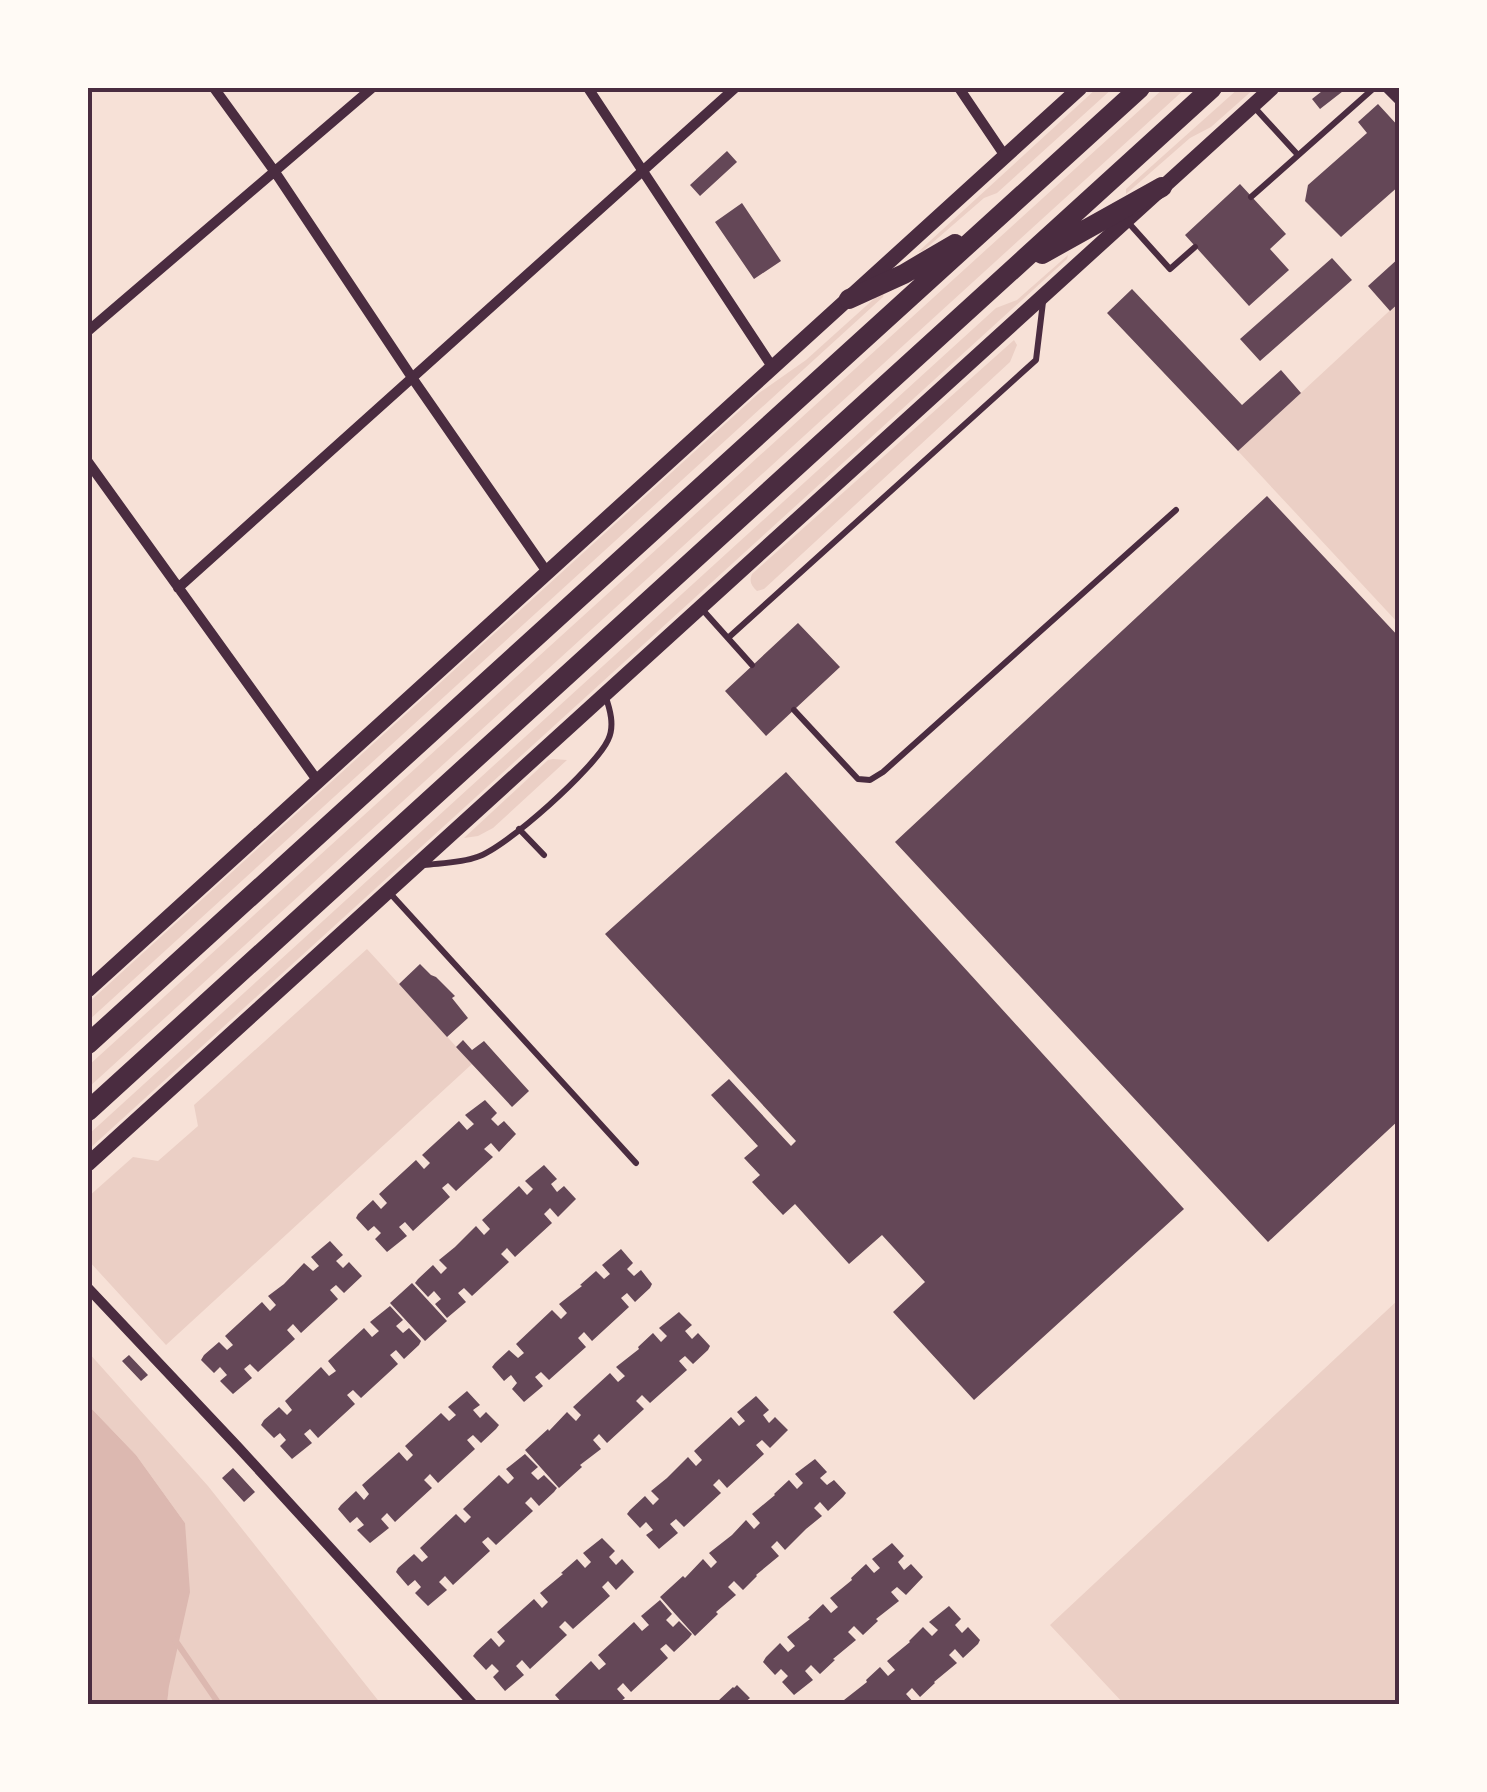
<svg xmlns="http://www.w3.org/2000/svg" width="1487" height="1792" viewBox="0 0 1487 1792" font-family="'Noto Serif',serif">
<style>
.green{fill:#ebcfc5}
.water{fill:#dcb8b0}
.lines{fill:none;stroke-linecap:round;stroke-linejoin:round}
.stream{stroke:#dcb8b0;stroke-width:6}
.building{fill:#644757}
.service{stroke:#4a2c40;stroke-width:6}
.minor{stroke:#4a2c40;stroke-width:10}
.secondary{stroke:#4a2c40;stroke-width:15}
.trunk{stroke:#4a2c40;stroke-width:20}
.neatline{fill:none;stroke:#4a2c40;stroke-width:4}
</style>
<rect width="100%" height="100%" fill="#f7e1d7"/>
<!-- green -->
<path class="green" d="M1097 88H1113L997 193 984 198 923 251 918 252Z
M1164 88H1186L88 1088V1066Z
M1239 88H1255L1211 127 1190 138 1126 194V189Z
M1068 255 1067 259 88 1150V1135L996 308 1017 300Z
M884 293 883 297 88 1021V1003L759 393 806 360 876 297Z
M1399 302V624L1238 451Z
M1014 340 1017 345 1010 362 764 589 757 591C751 585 749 582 752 574Z
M553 759 567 760 493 828 478 836 464 838 548 760Z
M367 949 472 1064 166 1345 88 1260V1197L133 1157 158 1161 198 1126 194 1105Z
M1399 1299V1704H1124L1050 1625Z
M88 1352 208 1486 381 1704H167L185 1523 136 1455 88 1405Z"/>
<!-- water -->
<path class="water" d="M88 1405 136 1455 185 1523 190 1592 169 1686 167 1704H88L90 1644 88 1631Z"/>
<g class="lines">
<!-- stream -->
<path class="stream" d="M175 1640 219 1704"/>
</g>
<!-- building -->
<path class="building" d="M1326 88H1347L1320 109 1312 99Z
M1378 104 1400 128V185L1341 237 1305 201 1308 185 1367 133 1358 122Z
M727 151 737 162 700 196 690 185Z
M1240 184 1286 234 1270 249 1289 270 1249 306 1185 235Z
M742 203 781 261 754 279 715 222Z
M1400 257V302L1390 311 1368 286Z
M1332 258 1352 280 1260 361 1240 339Z
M1132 289 1242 405 1281 370 1301 393 1238 451 1107 313Z
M1267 496 1400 638V1119L1268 1242 895 842Z
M798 623 840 667 766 736 725 691Z
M786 772 1184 1209 974 1400 893 1312 925 1282 882 1235 849 1264 795 1204 783 1215 752 1182 760 1175 744 1158 758 1146 711 1095 729 1079 791 1146 796 1141 605 934Z
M420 964 431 975 436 977 455 996 452 998 468 1018 447 1037 399 984Z
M463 1040 472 1050 484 1041 529 1091 512 1107 456 1047Z
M485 1100 497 1113 491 1119 498 1126 504 1121 516 1134 499 1152 491 1143 484 1149 493 1157 456 1191 448 1183 442 1188 450 1197 413 1231 405 1222 399 1227 407 1236 387 1252 375 1239 381 1233 374 1226 368 1231 356 1218 358 1214 373 1200 381 1209 387 1203 379 1194 416 1160 424 1169 430 1163 422 1155 459 1121 467 1130 474 1124 465 1115Z
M544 1165 557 1179 551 1184 557 1192 564 1186 576 1199 558 1217 550 1208 544 1214 552 1223 515 1257 507 1248 501 1254 509 1262 472 1296 464 1288 458 1293 466 1302 447 1318 435 1304 441 1299 434 1291 428 1297 415 1283 418 1279 433 1265 441 1274 447 1268 439 1260 455 1247 476 1226 484 1235 490 1229 482 1220 519 1186 527 1195 533 1189 525 1181Z
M330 1241 343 1255 336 1261 343 1268 349 1262 362 1276 344 1293 336 1285 330 1290 338 1299 301 1333 293 1324 287 1330 295 1339 258 1372 250 1364 244 1369 252 1378 233 1394 220 1381 227 1375 220 1367 214 1373 201 1360 204 1355 219 1342 227 1350 233 1345 225 1336 262 1302 270 1311 276 1305 268 1296 284 1284 304 1263 313 1271 319 1266 311 1257Z
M621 1249 633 1263 627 1269 634 1276 641 1270 652 1284 650 1288 635 1302 627 1293 621 1298 629 1307 592 1341 584 1332 578 1338 586 1347 549 1380 541 1372 535 1377 543 1386 524 1402 512 1389 517 1383 511 1375 504 1381 492 1367 495 1363 509 1350 518 1358 524 1353 516 1344 552 1310 561 1319 567 1313 559 1304 582 1286 580 1285 596 1271 604 1279 610 1274 602 1265Z
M412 1283 447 1321 425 1341 390 1303Z
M390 1306 403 1320 396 1326 403 1333 409 1328 421 1341 419 1345 404 1359 396 1350 390 1355 398 1364 361 1398 353 1390 347 1395 355 1404 318 1438 310 1429 304 1434 312 1443 292 1459 280 1446 286 1440 280 1433 274 1438 261 1425 264 1420 279 1407 287 1415 292 1410 285 1401 321 1367 329 1376 336 1371 328 1361 364 1328 372 1337 379 1331 370 1322Z
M679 1312 692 1325 685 1331 692 1339 698 1333 710 1346 708 1350 693 1364 685 1356 679 1361 687 1370 650 1403 642 1395 636 1401 644 1409 607 1443 599 1434 593 1440 601 1449 580 1465 582 1467 559 1488 525 1450 548 1429 549 1431 567 1412 576 1421 581 1415 573 1407 610 1373 618 1382 625 1376 616 1367 639 1349 638 1347 653 1333 661 1342 667 1336 659 1328Z
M129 1355 148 1375 141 1381 122 1361Z
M467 1391 480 1405 473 1410 480 1418 486 1412 499 1425 496 1429 481 1443 473 1435 467 1440 475 1449 438 1483 430 1474 424 1480 432 1488 395 1522 387 1513 381 1519 389 1528 370 1543 357 1530 364 1525 357 1517 350 1523 338 1509 341 1505 356 1491 364 1500 369 1494 362 1485 399 1452 407 1461 413 1455 405 1446 441 1413 449 1421 456 1415 448 1407Z
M756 1396 769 1410 763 1415 769 1423 775 1417 788 1430 770 1448 762 1440 756 1445 764 1454 727 1488 719 1479 713 1485 721 1493 684 1527 676 1519 670 1524 678 1533 659 1549 646 1535 653 1530 646 1522 640 1528 627 1514 630 1510 645 1496 653 1505 659 1499 651 1491 667 1478 688 1457 696 1466 702 1460 694 1451 731 1417 739 1426 745 1421 737 1412Z
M525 1454 538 1467 531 1473 538 1480 544 1475 557 1488 554 1492 539 1506 531 1497 525 1503 533 1511 496 1545 488 1537 482 1542 490 1551 453 1585 445 1576 439 1582 447 1590 428 1606 415 1593 421 1587 415 1580 408 1586 396 1572 398 1568 414 1554 422 1562 428 1557 420 1548 456 1514 465 1523 471 1517 463 1509 499 1475 508 1484 514 1478 506 1469Z
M815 1459 827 1472 820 1478 827 1485 834 1480 846 1493 843 1497 828 1511 820 1502 814 1508 822 1516 806 1529 785 1550 777 1541 771 1547 779 1556 756 1575 757 1576 743 1590 734 1581 728 1587 736 1595 716 1612 718 1614 695 1636 660 1597 683 1576 685 1578 703 1559 711 1568 717 1562 709 1553 732 1535 746 1520 754 1529 760 1523 752 1514 775 1495 774 1494 789 1480 797 1489 803 1483 795 1474Z
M233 1468 255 1492 244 1502 222 1478Z
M602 1538 615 1551 609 1557 616 1565 622 1559 634 1572 616 1590 608 1581 602 1587 610 1596 573 1629 565 1621 559 1627 567 1635 530 1669 522 1660 516 1666 524 1675 505 1691 493 1677 499 1671 492 1664 486 1670 473 1656 476 1652 491 1638 499 1647 505 1641 497 1632 534 1599 542 1608 548 1602 540 1593 563 1574 561 1573 577 1559 585 1568 591 1562 583 1553Z
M892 1543 904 1556 898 1562 904 1570 911 1564 923 1577 906 1595 897 1587 891 1592 899 1601 876 1619 878 1621 863 1635 854 1626 848 1632 856 1640 833 1659 835 1660 820 1674 811 1665 805 1671 813 1680 794 1695 782 1682 788 1676 781 1669 775 1675 763 1662 766 1657 780 1643 788 1652 795 1646 787 1637 810 1619 808 1618 823 1604 831 1613 838 1607 830 1598 852 1580 851 1578 866 1564 874 1573 880 1568 872 1559Z
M660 1600 672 1614 666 1620 673 1627 679 1621 692 1634 689 1638 674 1652 666 1644 660 1649 668 1658 631 1692 623 1683 617 1689 625 1698 617 1704H563L555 1695 591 1661 599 1670 606 1664 598 1655 634 1622 642 1631 649 1625 641 1616Z
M949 1606 961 1619 955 1625 962 1633 968 1627 980 1640 978 1644 963 1658 955 1649 949 1655 957 1663 934 1682 935 1683 920 1697 912 1688 906 1694 915 1704H848L844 1700 867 1682 866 1680 880 1667 888 1676 895 1670 887 1661 910 1642 909 1641 923 1627 932 1636 938 1630 929 1622Z
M737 1685 750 1698 743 1704H721L718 1701 733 1687 734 1688Z"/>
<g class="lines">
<!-- service -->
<path class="service" d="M1255 108 1298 155
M1251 197 1374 88
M1126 220 1170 269 1195 247
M701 608 752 665
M728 638 1036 360 1043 302
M794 710 858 779 870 780 883 772 1176 510
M519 829 544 855
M424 865C441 863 461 863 477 857 506 848 595 768 608 740 615 726 610 709 605 695
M388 891 636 1163"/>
<!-- minor -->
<path class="minor" d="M214 88 275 172 413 379 547 572
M588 88 773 368
M959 88 1005 156
M1387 88 1400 101
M88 331 372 88
M88 462 317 780
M178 588 735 88
M88 1288 238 1447 473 1704"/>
<!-- secondary -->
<path class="secondary" d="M88 990 1080 88
M88 1164 1272 88"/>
<!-- trunk -->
<path class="trunk" d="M1042 254 1162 187
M849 299 904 274 955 244
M88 1044 1140 88
M88 1111 1212 88"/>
</g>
<!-- border -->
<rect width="1487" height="1792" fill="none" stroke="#fffaf5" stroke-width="180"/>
<rect x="90" y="90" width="1307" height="1612" class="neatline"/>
</svg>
